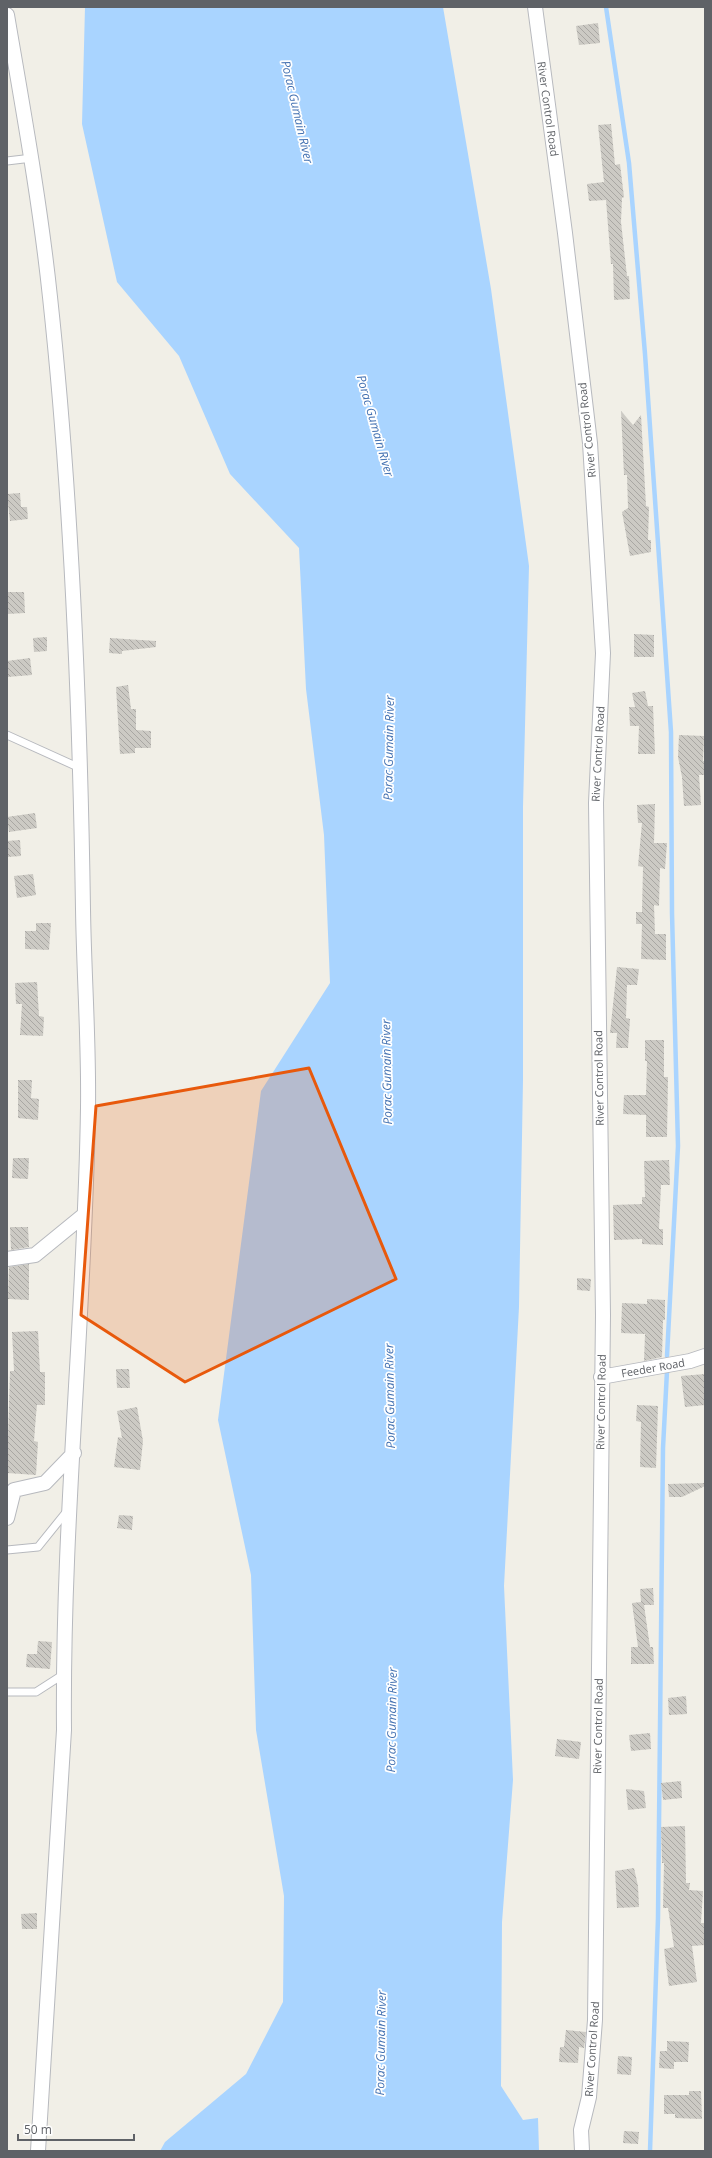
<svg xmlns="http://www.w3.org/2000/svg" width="712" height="2158" viewBox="0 0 712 2158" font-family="'Open Sans',sans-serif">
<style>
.water{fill:#a9d4ff}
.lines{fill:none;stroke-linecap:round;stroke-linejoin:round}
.stream{stroke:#a9d4ff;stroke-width:4.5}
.building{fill:url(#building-back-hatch)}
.service-casing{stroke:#b7b9be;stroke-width:9}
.minor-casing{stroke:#b7b9be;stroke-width:16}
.service{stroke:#fff;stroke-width:7}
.minor{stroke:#fff;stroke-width:14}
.marked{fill:#e8590c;fill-opacity:0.2;stroke:#e8590c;stroke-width:3;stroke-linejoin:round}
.labels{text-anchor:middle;stroke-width:3.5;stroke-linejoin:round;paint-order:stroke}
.street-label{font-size:11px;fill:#5f6267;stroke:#fff}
.water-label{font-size:12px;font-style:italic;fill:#4472b2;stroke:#fff}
</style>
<defs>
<pattern id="building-back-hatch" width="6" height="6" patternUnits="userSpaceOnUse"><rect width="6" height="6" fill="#cccac4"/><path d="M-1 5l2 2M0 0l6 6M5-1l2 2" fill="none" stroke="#a9a7a3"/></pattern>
</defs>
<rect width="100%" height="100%" fill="#f1efe7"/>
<!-- water -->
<path class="water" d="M85 7H443L491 289 529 566 523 807V1080L519 1307 504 1586 513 1780 502 1922 501 2086 523 2120 538 2118 539 2151H160L165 2142 246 2074 283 2002 284 1896 256 1730 251 1575 218 1420 261 1091 330 983 324 835 306 689 299 548 230 474 179 356 117 282 82 124Z"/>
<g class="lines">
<!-- stream -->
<path class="stream" d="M606 7 629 163 645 354 671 732 672 913 678 1146 667 1356
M650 2151 658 1918 663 1448 667 1371"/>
</g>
<!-- building -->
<path class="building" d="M598 23 600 43 579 45 576 26Z
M611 124 615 165 620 164 624 197 622 198 621 222 627 276H629L630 299 614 300 613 264H611L606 200 589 201 587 184 604 182 598 125Z
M621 411 633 425 641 415 646 506 649 507 648 540H651V552L630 556 622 512 628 508 627 475H624Z
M20 493 21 507H27L28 519 10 521 7 494Z
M7 592H24L25 613 7 614Z
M634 634 654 635V657H634Z
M47 637V651L34 652 33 638Z
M110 638 156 641V647L122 651V654L109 653Z
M30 658 32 675 7 677V661Z
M128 685 131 709H136V730L151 731V748H135V753L120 754 116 687Z
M645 691 648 706H653L655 754H638L639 726H630L629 707H635L632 693Z
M679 735 704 736 703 761H705V775H699L701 805 684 806 682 777 678 757Z
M655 804 654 843H667L665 869 660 868 659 906 654 905 655 934H666V960L641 959 642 924H636V912H642L643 867 638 866 642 823H638L637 805Z
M35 813 37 828 9 832 7 817Z
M20 840 21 856 7 857V841Z
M33 874 36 895 17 898 14 876Z
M36 923H51L49 950 25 949V931H36Z
M617 967 639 969 637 985H627L626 1018 630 1019 628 1048H616L617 1033H610Z
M37 982 39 1016 44 1017 43 1036 20 1035 22 1004H16L15 983Z
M645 1040H664V1077H668L667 1137H646V1115L623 1114 624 1095H646L647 1061H645Z
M18 1080H32L31 1098 39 1099 38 1120 18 1118Z
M13 1158H29L28 1179 12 1178Z
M669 1160 670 1185H661L659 1229H663V1245L642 1244V1239L614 1240 613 1205 642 1204V1197H645L644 1161Z
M10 1227H28L29 1247 11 1250Z
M29 1264V1300L8 1299 9 1267Z
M577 1278 591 1279 590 1291 577 1290Z
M647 1299 665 1300V1320H663L662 1357 644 1361 645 1334 621 1333 622 1303 647 1304Z
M38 1331 40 1372H45V1405H37L36 1415 34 1441 38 1442 36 1475 7 1473 10 1371H14L12 1332Z
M116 1369H129L130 1388H117Z
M705 1374V1405L685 1407 681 1376Z
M637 1405 658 1406 656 1468 640 1467 641 1422 636 1421Z
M137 1407 143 1441 140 1470 114 1467 118 1437 122 1438 117 1411Z
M705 1483V1486L682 1497H669L668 1484Z
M119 1515 133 1516 132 1530 117 1528Z
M653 1588 654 1605H644L650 1647H653L654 1664H631V1647H638L632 1603 641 1602 640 1589Z
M38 1641 52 1642 50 1669 26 1667 27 1654H37Z
M686 1696 687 1714 669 1715 668 1698Z
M650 1733 651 1749 631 1751 629 1735Z
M557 1739 581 1742 579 1759 555 1756Z
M681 1781 682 1798 663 1800 661 1783Z
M626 1789 644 1791 646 1808 628 1810Z
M685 1826 686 1883H690L689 1890 703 1891 701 1923H705V1945L692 1946 697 1982 669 1986 664 1949 674 1947 668 1908H663L664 1863H662L661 1827Z
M634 1868 638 1886 639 1907 617 1908 615 1871Z
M37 1913V1929H22L21 1914Z
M566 2030 586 2032 584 2048 579 2047 578 2063 559 2062 560 2047H564Z
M667 2041 689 2042 688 2062H674V2069L659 2068 660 2051H667Z
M618 2056 632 2057 631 2075 617 2074Z
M689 2091H701L702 2119 675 2118V2114H664V2095H689Z
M624 2131 639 2132 638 2144 623 2143Z"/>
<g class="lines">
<!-- service casing -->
<g class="service-casing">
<path id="service" d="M7 161 32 158
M7 735 80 768
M7 1550 38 1547 67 1511
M7 1692H36L64 1674"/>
</g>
<!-- minor casing -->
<g class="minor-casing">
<path id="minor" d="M535 7 565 233 590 443 603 653 596 803 603 1315 595 2020 589 2097 581 2130 582 2151
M7 15C23 109 40 202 50 297 72 500 80 705 83 909 84 976 89 1042 88 1108 85 1316 62 1522 64 1730L38 2151
M7 1259 35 1255 84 1215
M601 1377 690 1361 705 1356
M7 1518 14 1490 45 1483 74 1453"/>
</g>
<!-- service -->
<use href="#service" class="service"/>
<!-- minor -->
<use href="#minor" class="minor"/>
</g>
<!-- marked area -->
<path class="marked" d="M309 1068 396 1279 185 1382 81 1315 96 1106Z"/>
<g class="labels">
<!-- street labels -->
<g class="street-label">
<text transform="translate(548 109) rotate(82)" y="4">River Control Road</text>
<text transform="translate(587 430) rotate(-96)" y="4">River Control Road</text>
<text transform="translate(598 754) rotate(-87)" y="4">River Control Road</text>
<text transform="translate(599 1078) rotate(-91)" y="4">River Control Road</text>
<text transform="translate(653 1368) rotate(-10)" y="4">Feeder Road</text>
<text transform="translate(601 1402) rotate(-89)" y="4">River Control Road</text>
<text transform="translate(598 1726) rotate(-89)" y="4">River Control Road</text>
<text transform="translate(592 2049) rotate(-86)" y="4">River Control Road</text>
</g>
<!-- water labels -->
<g class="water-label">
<text transform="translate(297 112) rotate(77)" y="4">Porac Gumain River</text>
<text transform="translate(375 426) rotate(74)" y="4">Porac Gumain River</text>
<text transform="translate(389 748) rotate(-89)" y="4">Porac Gumain River</text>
<text transform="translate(387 1072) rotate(-91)" y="4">Porac Gumain River</text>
<text transform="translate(390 1396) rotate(-91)" y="4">Porac Gumain River</text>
<text transform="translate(392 1720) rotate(-89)" y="4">Porac Gumain River</text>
<text transform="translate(381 2043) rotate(-89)" y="4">Porac Gumain River</text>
</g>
</g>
<!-- border -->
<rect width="712" height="2158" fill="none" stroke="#5f6267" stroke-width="16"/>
<!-- scale -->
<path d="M18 2134v6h116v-6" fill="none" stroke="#5f6267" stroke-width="2"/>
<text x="24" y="2134" font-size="12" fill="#5f6267" stroke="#ffffff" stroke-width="3" paint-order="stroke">50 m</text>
</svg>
